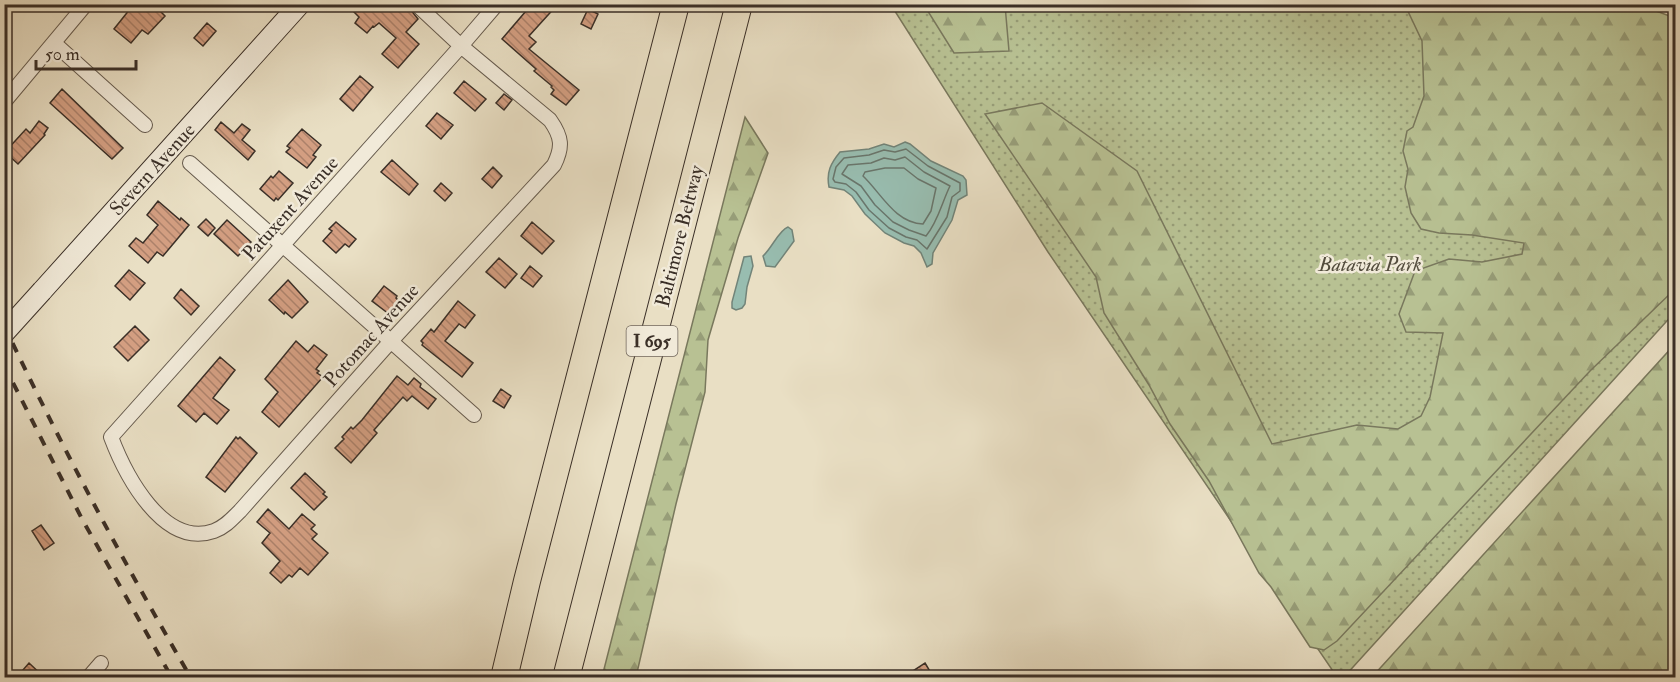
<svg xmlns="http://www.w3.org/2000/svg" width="1680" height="682" viewBox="0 0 1680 682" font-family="'IM FELL Double Pica',serif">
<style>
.grass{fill:url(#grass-dots);stroke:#79785d;stroke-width:1.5}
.forest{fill:url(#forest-firs);stroke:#79785d;stroke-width:1.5}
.water{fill:#98bdb0;stroke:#728479;stroke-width:1.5}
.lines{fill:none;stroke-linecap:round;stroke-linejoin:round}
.shore{stroke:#69766c;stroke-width:1.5}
.building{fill:url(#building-back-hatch);stroke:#3a2f27;stroke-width:1.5}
.street-casing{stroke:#665b4e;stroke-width:16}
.secondary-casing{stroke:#3a2f27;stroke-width:22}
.highway-casing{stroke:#3a2f27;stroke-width:28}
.street{stroke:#f1ead9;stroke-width:14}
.secondary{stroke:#f1ead9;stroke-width:20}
.highway{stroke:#e9dfc4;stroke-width:26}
.rail{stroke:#3a2f27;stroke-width:4;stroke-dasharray:10 10;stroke-linecap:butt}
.secondary-bridge-casing{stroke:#3a2f27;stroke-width:22;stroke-linecap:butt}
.secondary-bridge{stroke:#f1ead9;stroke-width:20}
.labels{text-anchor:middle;stroke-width:5;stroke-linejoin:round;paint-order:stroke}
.shield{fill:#f1ead9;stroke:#71675c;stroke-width:1.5}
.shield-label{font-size:18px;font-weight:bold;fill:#3a2f27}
.street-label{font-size:20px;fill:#3a2f27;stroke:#f1ead9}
.park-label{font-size:20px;font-style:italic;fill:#534c3d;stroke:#f1ead9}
</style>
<defs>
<pattern id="grass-dots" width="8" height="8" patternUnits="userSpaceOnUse" patternTransform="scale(1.5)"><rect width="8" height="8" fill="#b8c193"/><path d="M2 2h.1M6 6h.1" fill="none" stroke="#979d78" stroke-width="1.8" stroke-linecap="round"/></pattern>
<pattern id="forest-firs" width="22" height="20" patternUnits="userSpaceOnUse" patternTransform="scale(1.5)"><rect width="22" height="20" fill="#b8c193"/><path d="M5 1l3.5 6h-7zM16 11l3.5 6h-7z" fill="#979d78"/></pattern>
<pattern id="building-back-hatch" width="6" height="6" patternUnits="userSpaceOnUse" patternTransform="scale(1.5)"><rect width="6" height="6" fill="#d39e81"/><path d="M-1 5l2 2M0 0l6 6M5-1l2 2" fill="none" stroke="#ac816a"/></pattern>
</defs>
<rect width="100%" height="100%" fill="#e9dfc4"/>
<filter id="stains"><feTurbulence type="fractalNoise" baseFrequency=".00333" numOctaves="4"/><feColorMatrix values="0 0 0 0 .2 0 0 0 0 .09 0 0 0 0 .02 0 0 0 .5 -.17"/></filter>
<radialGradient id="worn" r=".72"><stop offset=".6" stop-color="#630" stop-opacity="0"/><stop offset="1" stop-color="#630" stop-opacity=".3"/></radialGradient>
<!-- grass -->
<path class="grass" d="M891 5H1582L1675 107V312L1344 677H1337L1048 252Z"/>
<!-- forest -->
<path class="forest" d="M924 5H1005L1009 51 954 53Z
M1405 5H1640L1675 18V289L1590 371 1337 641 1324 650 1310 647 1271 587 1259 573 1209 481 1170 424 1149 385 1104 313 1096 277 985 114 1042 103 1137 171 1272 444 1357 425 1398 429 1421 416 1430 397 1443 333 1406 332 1399 314 1415 271 1449 259 1482 262 1522 254 1524 243 1472 235 1439 233 1421 229 1411 213 1405 187 1408 169 1403 151 1407 131 1413 127 1424 96 1422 41Z
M745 117 768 153 738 238 708 340 705 392 676 504 636 677H602Z
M1675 344V677H1372Z"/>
<!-- water -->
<path class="water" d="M905 142 910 144 931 161 963 176 966 180 967 195 958 200 952 220 933 253 932 264 927 267 921 253 914 246 904 243 885 233 865 214 852 196 844 190 829 187C826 172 831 163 840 152L869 149 884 144 894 147Z
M788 227 792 230 794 241 775 267 766 266 763 256C772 248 779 230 788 227Z
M751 256 753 266 747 287 745 304 742 308 736 310 732 308V302L744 257Z"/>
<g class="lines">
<!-- shore -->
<path class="shore" d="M906 149 928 166 960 183V191L952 197 947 217 927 249 917 240 906 237 889 228 869 210 856 192 846 184 835 182 833 179 836 167 844 158 869 155 884 150 895 152Z
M905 157 924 172 950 186C942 202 938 222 926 236L909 230 893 222 875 205 861 186 842 174 848 165 871 163 884 158 895 160Z
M885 168H904L918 179 936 188 931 211 923 224C895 223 881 193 863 176L865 172Z"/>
</g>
<!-- building -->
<path class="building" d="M134 4H164L159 10 165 16 148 34 142 30 131 43 114 29Z
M346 4H406L418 19 406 32 419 44 398 68 382 54 396 38 379 23 374 27 373 26 367 33 355 23 359 17Z
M532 4H558L529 36 536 42 529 49 579 90 566 105 551 94 554 90 551 87 552 86 534 71 536 69 502 39Z
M588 9 598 14 591 29 581 24Z
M207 23 216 31 203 46 194 38Z
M360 76 373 87 353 111 340 99Z
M464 81 486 99 475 111 454 93Z
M62 89 123 148 112 159 50 103Z
M504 94 512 100 504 110 496 103Z
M437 113 453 125 441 139 426 126Z
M39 121 48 128 44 134 45 135 18 164 5 152 26 129 30 133Z
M221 122 234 133 242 124 250 130 242 140 255 151 248 160 215 130Z
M302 129 321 145 313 155 316 157 307 168 286 152 290 148 287 146Z
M392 160 418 184 409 195 381 172Z
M493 167 502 176 492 188 482 179Z
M279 171 293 183 278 200 276 198 274 201 260 189 271 176 273 178Z
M441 183 452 193 445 201 434 191Z
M158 201 180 220 181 218 189 225 163 256 157 252 148 263 129 246 136 238 143 243 158 225 147 215Z
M206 219 215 228 208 236 198 227Z
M227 220 251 242 238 256 214 234Z
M336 222 356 239 349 247 345 244 336 253 323 241 332 231 329 229Z
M532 222 554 241 542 254 521 236Z
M499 258 517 274 505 288 486 272Z
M530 266 542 276 533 287 521 278Z
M129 270 145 283 130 300 115 286Z
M288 280 308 302 292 318 285 312 284 314 269 300Z
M384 286 397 296 396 298 399 301 389 314 372 301Z
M181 289 199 306 191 315 174 298Z
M458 301 475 315 465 328 459 324 445 341 473 363 462 377 422 345 423 343 421 341 431 329 434 332Z
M135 326 149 340 128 361 114 347Z
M296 341 308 352 314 345 327 355 316 369 319 371 317 373 323 377 279 427 262 412 278 392 265 379Z
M220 357 235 370 213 398 229 410 217 424 204 413 196 422 178 406Z
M397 376 408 385 414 378 421 384 420 387 436 399 428 409 412 396 407 401 403 397 374 430 377 433 351 463 335 448 344 439 342 437 351 427 353 429 362 420Z
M501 389 511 396 504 408 493 401Z
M236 437 238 439 240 437 257 453 225 492 206 477Z
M305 473 325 492 323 494 327 497 314 510 291 488Z
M268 509 289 529 302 514 315 525 311 529 317 534 312 539 328 553 308 575 300 568 292 577 289 575 281 583 270 573 280 561 262 543 270 533 257 522Z
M41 525 54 543 44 550 32 531Z
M29 663 45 678H16Z
M925 663 934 678H902Z"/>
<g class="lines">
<!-- street casing -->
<g class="street-casing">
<path id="street" d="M416 4 461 46 550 120C562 137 563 147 554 165L391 341 240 511C232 519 225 527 214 531 163 549 125 474 111 437L461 46 497 4
M54 43 145 125
M4 102 86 4
M190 163 474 415
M88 678 101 663"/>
</g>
<!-- secondary casing -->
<g class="secondary-casing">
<path id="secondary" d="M42 291 300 4"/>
</g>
<!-- highway casing -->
<g class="highway-casing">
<path id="highway" d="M504 678 527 581 676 4
M566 678 739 4"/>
</g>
<!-- street -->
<use href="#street" class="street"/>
<!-- secondary -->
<use href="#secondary" class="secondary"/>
<!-- highway -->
<use href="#highway" class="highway"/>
<!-- rail -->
<path class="rail" d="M4 325C61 446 124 563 191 678
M4 365 82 519 172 678"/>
<!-- secondary-bridge casing -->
<g class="secondary-bridge-casing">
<path id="secondary-bridge" d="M4 333 42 291"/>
</g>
<!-- secondary-bridge -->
<use href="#secondary-bridge" class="secondary-bridge"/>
</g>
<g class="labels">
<!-- shield labels -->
<rect class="shield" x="626.5" y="326" width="51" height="30" rx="4.5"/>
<g class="shield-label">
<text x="652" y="347">I 695</text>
</g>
<!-- street labels -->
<g class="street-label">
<text transform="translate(152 169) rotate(-48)" y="7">Severn Avenue</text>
<text transform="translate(290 208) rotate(-48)" y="7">Patuxent Avenue</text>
<text transform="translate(679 236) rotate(-76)" y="7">Baltimore Beltway</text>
<text transform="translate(371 335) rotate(-48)" y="7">Potomac Avenue</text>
</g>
<!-- park labels -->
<g class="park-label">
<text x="1370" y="271">Batavia Park</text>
</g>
</g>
<!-- margin -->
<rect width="1680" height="682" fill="none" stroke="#e9dfc4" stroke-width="24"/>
<rect x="6" y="6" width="1668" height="670" fill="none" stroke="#3a2f27" stroke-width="3"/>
<rect x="12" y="12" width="1656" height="658" fill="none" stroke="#3a2f27" stroke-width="1.5"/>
<!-- scale -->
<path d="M36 60v9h100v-9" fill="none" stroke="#3a2f27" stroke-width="3"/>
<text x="45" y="60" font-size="18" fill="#3a2f27" stroke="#f1ead9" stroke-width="4.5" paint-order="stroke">50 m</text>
<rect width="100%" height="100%" filter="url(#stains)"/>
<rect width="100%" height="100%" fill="url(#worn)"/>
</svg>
